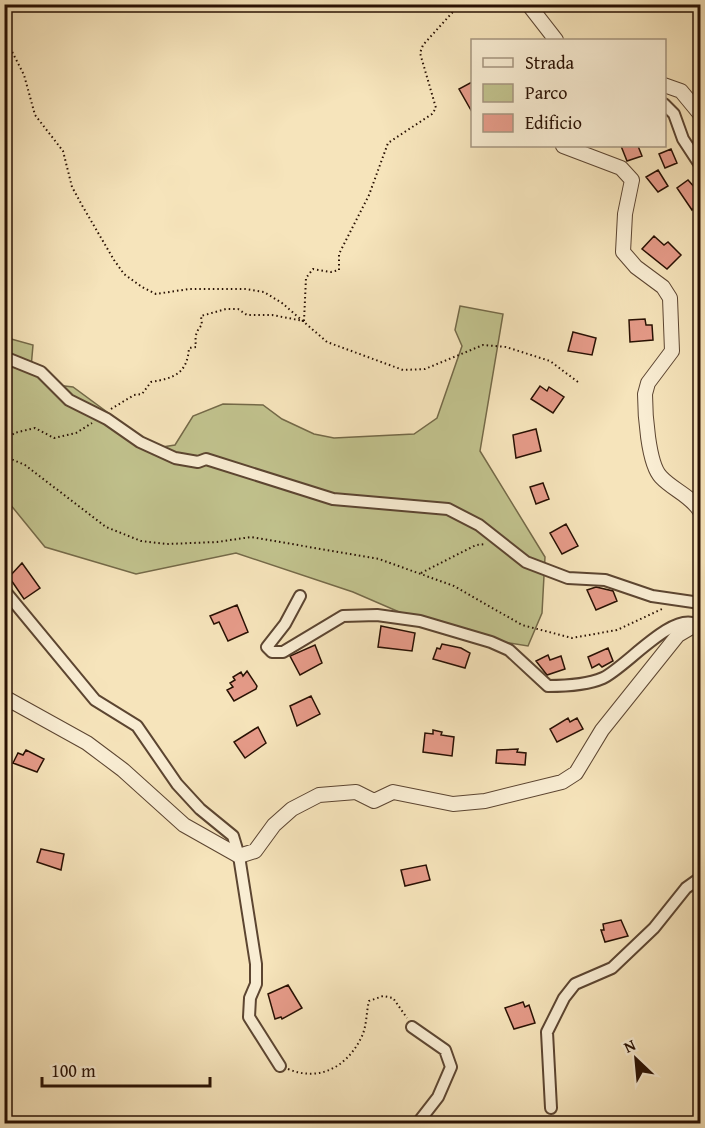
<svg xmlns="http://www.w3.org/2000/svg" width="705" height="1128" viewBox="0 0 705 1128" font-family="'Gentium Book Plus',serif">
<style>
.green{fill:#c1c28d;stroke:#746948;stroke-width:1.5}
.building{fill:#e69b89;stroke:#281003;stroke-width:1.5}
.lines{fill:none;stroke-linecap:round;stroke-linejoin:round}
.minor-casing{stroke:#5c4531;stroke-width:14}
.tertiary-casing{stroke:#5c4531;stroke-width:16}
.path{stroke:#281003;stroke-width:2;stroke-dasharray:1.5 3;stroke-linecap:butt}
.minor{stroke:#f9edd3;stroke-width:10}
.tertiary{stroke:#f9edd3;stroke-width:14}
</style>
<rect width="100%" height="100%" fill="#f6e4bb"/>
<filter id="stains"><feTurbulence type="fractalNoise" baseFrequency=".00333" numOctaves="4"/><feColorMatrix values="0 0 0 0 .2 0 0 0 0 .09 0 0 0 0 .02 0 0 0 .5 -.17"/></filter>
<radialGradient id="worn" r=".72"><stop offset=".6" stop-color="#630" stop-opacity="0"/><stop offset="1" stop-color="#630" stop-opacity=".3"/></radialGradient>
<!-- green -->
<path class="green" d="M460 306 503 314 480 451 545 557 542 613 528 646 466 636 420 621 353 592 236 553 136 574 45 547 5 498 4 337 33 345 31 368 48 384 73 387 156 448 175 445 193 416 223 404 263 405 282 419 314 434 334 438 414 434 437 418 462 346 455 330Z"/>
<!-- building -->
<path class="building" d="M472 82V112L459 89Z
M621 146H638L642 156 627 161Z
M671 149 677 163 665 168 659 154Z
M658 170 668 186 658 192 646 177Z
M688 180 696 189 694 191 700 202 692 210 677 188Z
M654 236 664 245 668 242 681 255 667 269 642 249Z
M645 319 646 325H652L653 340 630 342 629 320Z
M573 332 596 338 592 355 568 351Z
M540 386 547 391 549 387 564 397 553 413 531 399Z
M536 429 541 451 516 458 513 435Z
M543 483 549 499 536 504 530 487Z
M566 524 578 546 562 554 550 533Z
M22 563 40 588 24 599 9 577Z
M596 587 613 591 617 601 596 610 587 590Z
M237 605 248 632 228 641 219 622 214 624 210 616Z
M381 626 415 633 412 651 378 647Z
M442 644 461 648 470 653 465 668 433 659 437 648 440 649Z
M315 645 322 663 300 675 290 656Z
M608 648 613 661 602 667 599 664 592 668 588 657Z
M548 655 550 660 561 656 565 669 547 675 536 661Z
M247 671 257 686 256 689 234 701 227 690 233 687 230 683 235 680 233 677 241 672 243 676Z
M311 696 320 714 297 726 290 706Z
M568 718 570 722 577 718 583 729 557 742 550 729Z
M258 727 266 743 245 758 234 742Z
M433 730 442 732 441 735 454 737 452 756 423 752 425 733 433 734Z
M518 749 517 752 526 753 525 765 496 763 497 750Z
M26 750 44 759 37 772 13 763 18 753 23 755Z
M41 849 64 854 61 870 37 862Z
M426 865 430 880 405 886 401 870Z
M621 920 628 936 605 942 601 930H604L603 924Z
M288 985 302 1008 282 1019 281 1017 275 1019 268 994Z
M523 1002 525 1007 529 1005 535 1023 514 1029 505 1008Z"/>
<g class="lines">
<!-- minor casing -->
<g class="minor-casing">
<path id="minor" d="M664 104 674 114 683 139 700 165
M4 357 41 372 69 400 107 419 140 442 175 458 198 462 206 459 333 499 448 509 479 525 526 562 568 578 605 580 652 596 700 603
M4 590 95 700 137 726 177 784 200 809 233 836 239 856 256 964V984L250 998 249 1017 280 1066
M300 596 285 624 267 647 272 652H283L343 616 377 615 420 621 491 642 509 650 548 686C564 686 587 685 603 678 625 668 671 613 695 624
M412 1027 445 1050 451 1067 438 1097 417 1124
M551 1108 547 1032 564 998 575 984 612 968 654 928 686 888 700 878"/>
</g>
<!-- tertiary casing -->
<g class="tertiary-casing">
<path id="tertiary" d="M528 4 556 40
M664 85 681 91 700 114
M563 146 621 168 632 180 625 214 623 252 636 267 663 287 670 298 672 351 648 383 645 394C645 412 648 464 661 477 673 490 690 495 700 511
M4 697 87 743 123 770 184 825 239 856 255 851 274 825 292 809 319 795 356 792 374 801 393 792 453 804 485 801 562 782 576 773 602 730 678 635 700 622"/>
</g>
<!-- path -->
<path class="path" d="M4 36 24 75 35 115 63 151 72 187 83 207 114 260 124 274 142 287 156 294 189 289H245L264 292 282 303 327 342 403 370 425 369 483 345 506 347 550 361 578 382
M304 321 306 278 313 269 331 272 339 270V254L369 195 388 143 432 114 436 108 420 53 423 45 460 4
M111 409 134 395 142 394 151 382C174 378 187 374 189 348L196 347C195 338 195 332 202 325L201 316 226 309H238L247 315H272L304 321
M4 445 14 433 35 428 54 438 76 433 92 423
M4 456 25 465 106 527 141 541 167 544 217 542 251 537 379 559 454 586 522 625 572 638 617 630 662 609
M421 573 476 545 486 544
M288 1069C319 1082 347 1067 361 1038 367 1027 366 1013 369 1001L383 996 393 998 407 1018"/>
<!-- minor -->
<use href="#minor" class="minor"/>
<!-- tertiary -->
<use href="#tertiary" class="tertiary"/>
</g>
<!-- margin -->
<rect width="705" height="1128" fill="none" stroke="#f6e4bb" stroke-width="24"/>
<rect x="6" y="6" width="693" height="1116" fill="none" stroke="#281003" stroke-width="3"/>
<rect x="12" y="12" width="681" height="1104" fill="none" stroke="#281003" stroke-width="1.5"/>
<!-- legend -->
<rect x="471" y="39" width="195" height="108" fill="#f9edd3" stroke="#a59580" stroke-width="1.5"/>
<rect x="483" y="58" width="30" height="9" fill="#f9edd3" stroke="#a59580" stroke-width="1.5"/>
<text x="525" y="69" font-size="18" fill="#281003">Strada</text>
<rect x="483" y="84" width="30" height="18" fill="#c1c28d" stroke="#a59580" stroke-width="1.5"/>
<text x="525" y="99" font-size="18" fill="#281003">Parco</text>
<rect x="483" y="114" width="30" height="18" fill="#e69b89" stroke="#a59580" stroke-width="1.5"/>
<text x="525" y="129" font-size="18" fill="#281003">Edificio</text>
<!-- north arrow -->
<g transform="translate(636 1059) rotate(334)" stroke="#f9edd3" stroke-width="4.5" paint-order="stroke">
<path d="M0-4.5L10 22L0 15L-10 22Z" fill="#281003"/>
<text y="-9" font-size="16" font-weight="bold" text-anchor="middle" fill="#281003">N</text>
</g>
<!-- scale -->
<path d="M42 1077v9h168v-9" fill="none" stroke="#281003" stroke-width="3"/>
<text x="51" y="1077" font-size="18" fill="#281003" stroke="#f9edd3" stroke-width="4.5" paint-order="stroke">100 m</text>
<rect width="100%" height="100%" filter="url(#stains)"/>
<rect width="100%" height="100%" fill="url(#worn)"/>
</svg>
